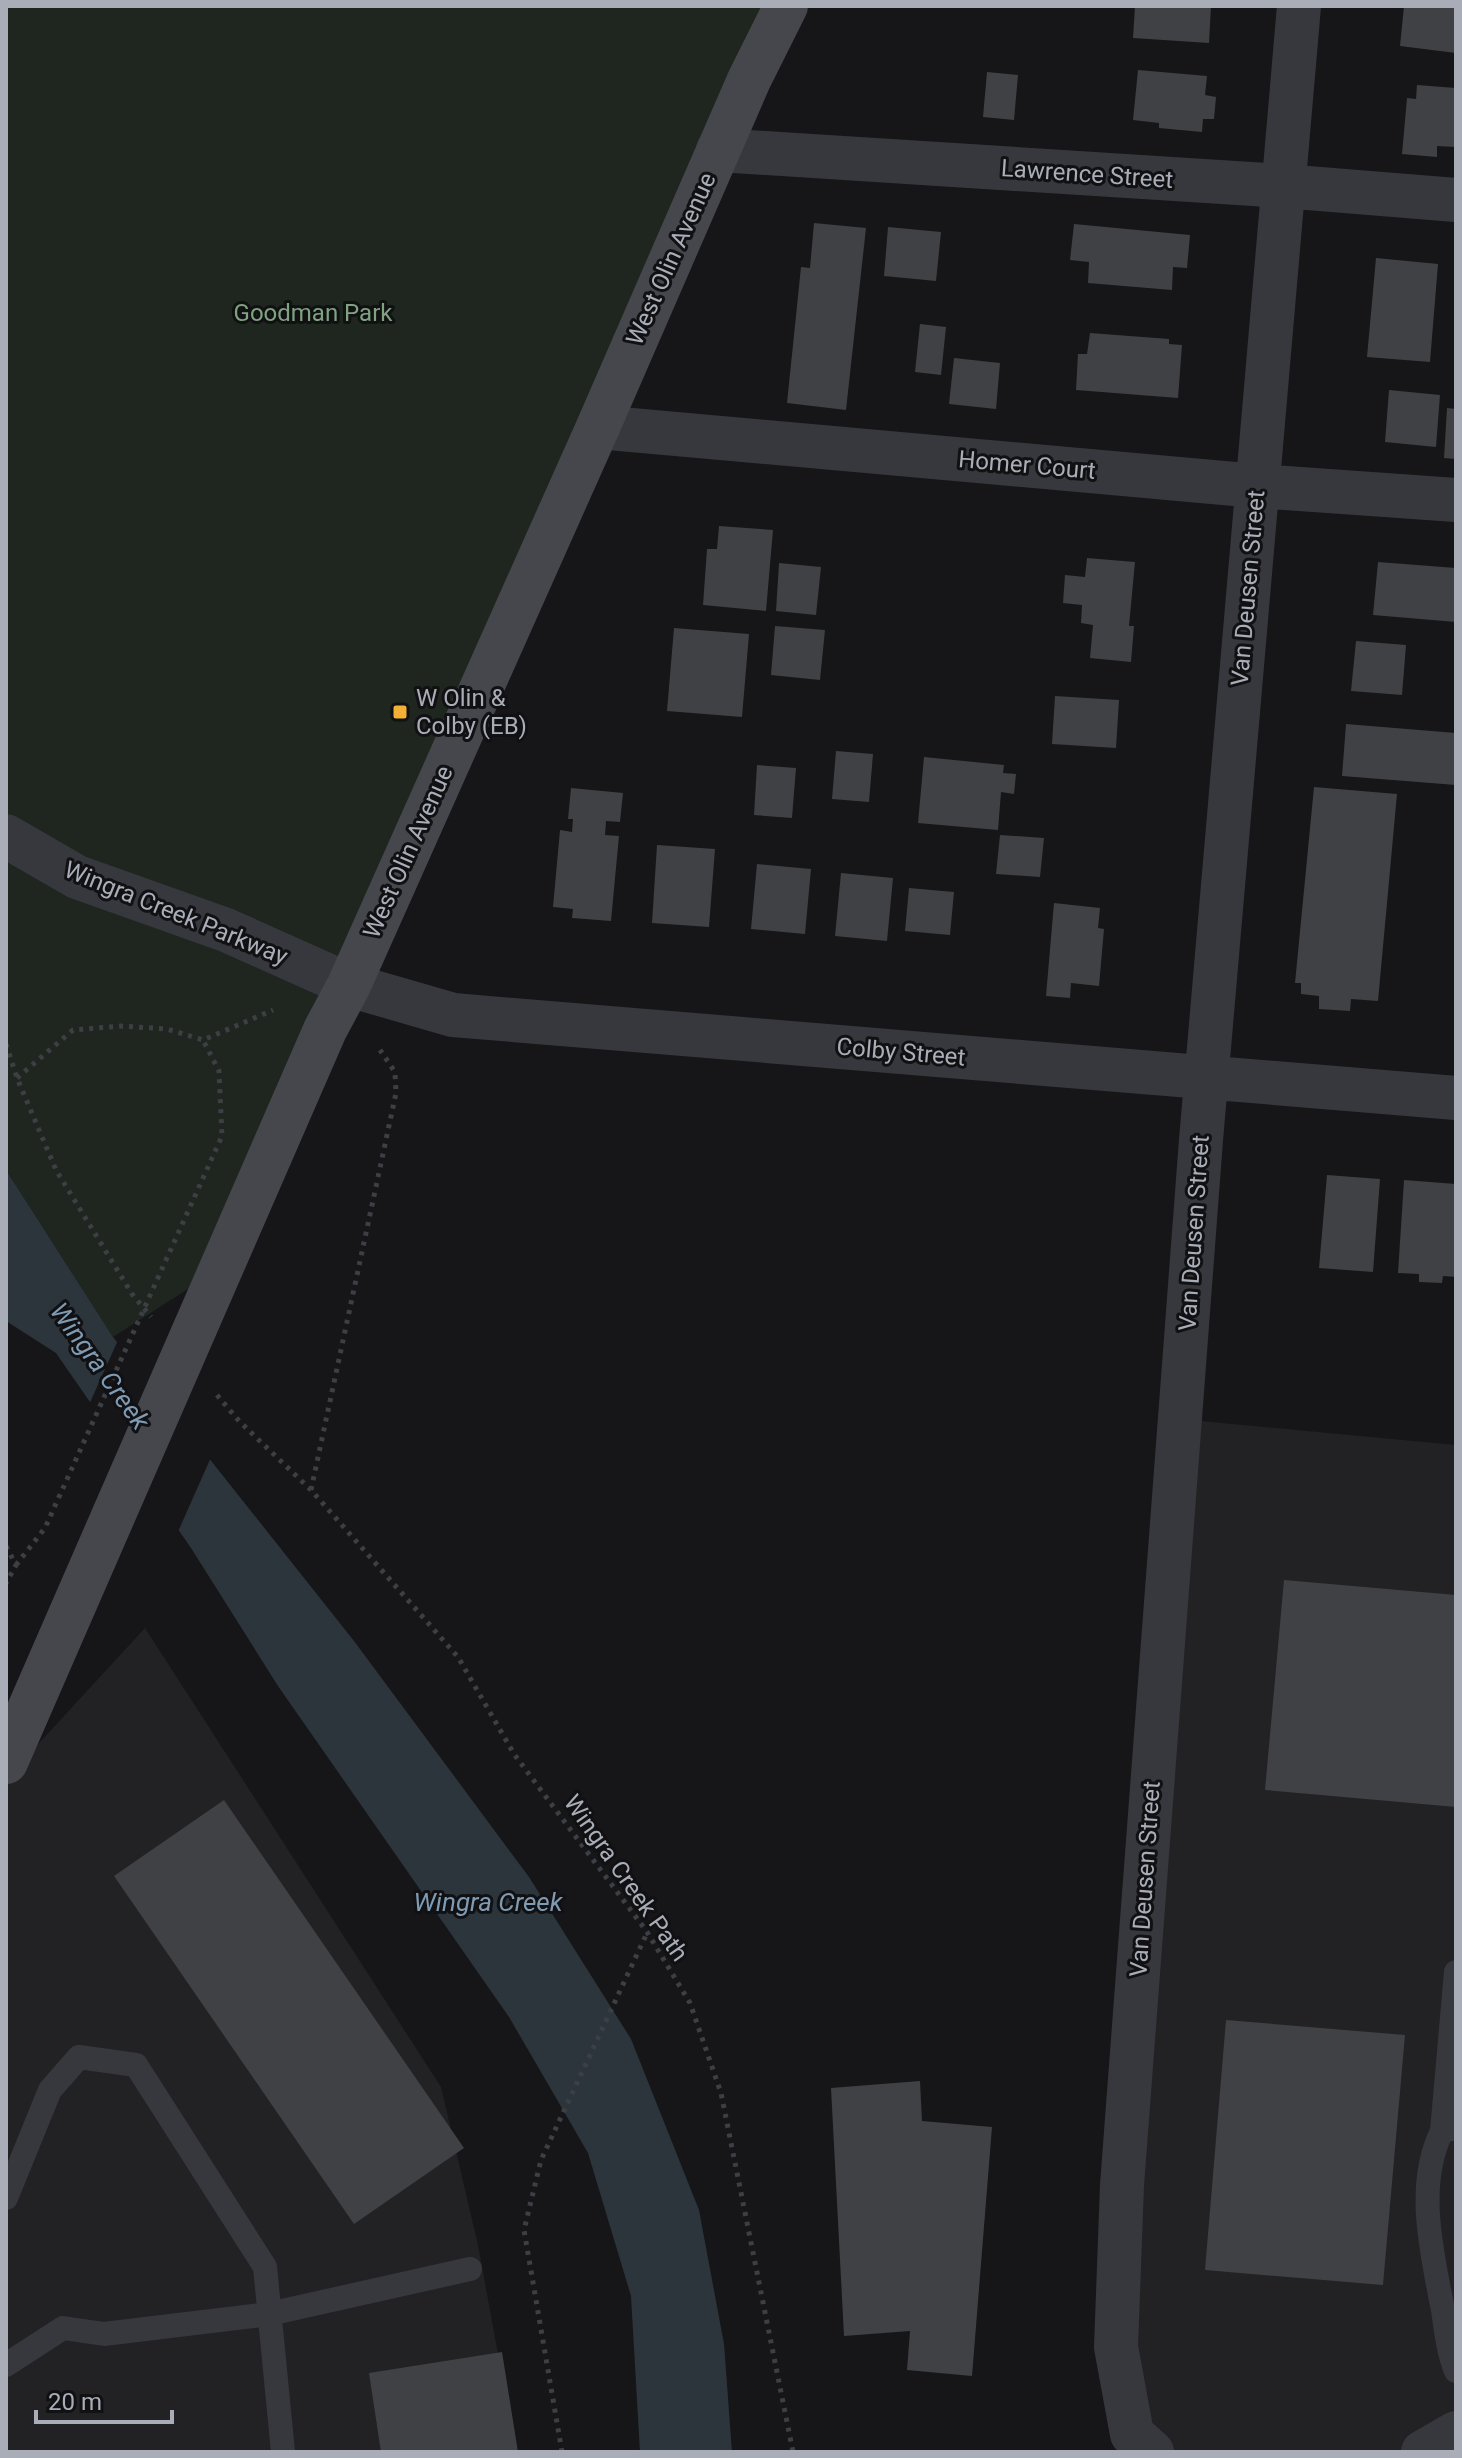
<svg xmlns="http://www.w3.org/2000/svg" width="1462" height="2458" viewBox="0 0 1462 2458" font-family="Roboto,sans-serif">
<style>
.built{fill:#222225}
.green{fill:#1e261f}
.water{fill:#2c353c}
.pier{fill:#161618}
.building{fill:#404145}
.lines{fill:none;stroke-linecap:round;stroke-linejoin:round}
.path{stroke:#3d3f44;stroke-width:5;stroke-dasharray:4 6;stroke-linecap:butt}
.lane{stroke:#37383d;stroke-width:24}
.street{stroke:#37383d;stroke-width:44}
.secondary{stroke:#45474d;stroke-width:44}
.poi-dot{fill:#f2b134;stroke:#111113;stroke-width:3}
.labels{text-anchor:middle;stroke-width:6;stroke-linejoin:round;paint-order:stroke}
.street-label{font-size:24px;fill:#a8adb8;stroke:#111113}
.park-label{font-size:24px;fill:#7fa381;stroke:#111113}
.poi-label{font-size:24px;fill:#a8adb8;stroke:#111113;text-anchor:start}
.water-label{font-size:26px;font-style:italic;fill:#7f9bb3;stroke:#111113}
</style>
<rect width="100%" height="100%" fill="#161618"/>
<!-- built -->
<path class="built" d="M1180 1419 1456 1445V2433L1423 2452H1152L1116 2347Z
M145 1628 441 2087 478 2245 516 2452H6V1779Z"/>
<!-- green -->
<path class="green" d="M6 6H775L224 1266 113 1337 6 1170Z"/>
<!-- water -->
<path class="water" d="M6 1170 113 1337 354 1641 529 1877 631 2039 699 2210 724 2344 732 2452H640L631 2296 588 2153 509 2017 278 1686 191 1548 56 1353 6 1321Z"/>
<!-- pier -->
<path class="pier" d="M119 1338 212 1455 177 1534 88 1407Z"/>
<!-- building -->
<path class="building" d="M1135 6H1211L1209 43 1133 38Z
M1404 6H1456V53L1400 46Z
M1138 70 1207 76 1205 95 1216 97 1214 119H1203L1202 132 1159 128V123L1133 120Z
M987 72 1018 75 1014 120 983 117Z
M1417 85 1456 88V147L1437 146V157L1402 154 1407 98 1416 99Z
M814 223 866 228 846 410 787 403 801 267 810 268Z
M1074 224 1190 235 1187 268 1173 267 1172 290 1088 283 1089 262 1070 260Z
M888 227 941 232 936 281 884 276Z
M1376 258 1438 264 1430 362 1367 357Z
M920 324 946 327 941 375 915 372Z
M1090 333 1169 339V344L1182 345 1178 398 1076 390 1078 354H1087Z
M954 358 1000 363 996 409 949 404Z
M1389 390 1440 395 1436 447 1385 442Z
M1447 408 1456 409V459L1444 458Z
M719 526 773 530 766 611 703 605 707 549H717Z
M1087 558 1135 562 1129 626H1134L1131 662 1090 658 1093 625 1081 623 1082 605 1063 603 1065 575 1085 577Z
M1378 562 1456 568V622L1373 615Z
M779 563 821 567 816 615 776 611Z
M775 626 825 630 820 680 771 675Z
M674 628 749 634 742 717 667 711Z
M1356 641 1406 645 1402 695 1351 691Z
M1055 696 1119 700 1116 748 1052 744Z
M1346 724 1456 733V785L1342 776Z
M836 751 873 754 869 802 832 799Z
M924 757 1004 765 1003 773 1016 774 1014 794 1001 792 998 830 918 823Z
M757 765 796 768 792 818 754 815Z
M1314 787 1397 794 1378 1001 1351 999 1350 1011 1319 1009V996L1301 994V983H1295Z
M571 788 623 793 620 822 606 821 605 835 619 836 611 921 572 918 573 909 553 907 560 830 572 832 573 819H568Z
M1000 835 1044 838 1040 877 996 874Z
M657 845 715 849 709 927 652 923Z
M757 864 811 869 805 934 751 929Z
M841 873 893 878 887 941 835 936Z
M909 888 954 892 950 935 905 931Z
M1054 903 1100 908 1098 928 1104 929 1099 986 1071 983 1070 998 1046 996Z
M1327 1175 1380 1179 1373 1272 1319 1268Z
M1404 1180 1456 1184V1277L1443 1276 1442 1283 1419 1282V1274L1398 1273Z
M1284 1580 1456 1595V1807L1265 1790Z
M224 1800 464 2148 354 2224 114 1876Z
M1226 2020 1405 2035 1383 2285 1205 2270Z
M920 2081 922 2121 992 2127 972 2376 907 2370 910 2331 844 2336 831 2088Z
M502 2352 518 2452H381L369 2373Z"/>
<g class="lines">
<!-- path -->
<path class="path" d="M6 1044 17 1078 56 1170 132 1294 151 1317
M17 1078 73 1030 121 1026 167 1029 203 1040 273 1010
M217 1395 239 1421 311 1490 458 1657 514 1754 647 1932 690 2003 721 2093 793 2452
M311 1490 396 1093 395 1072 380 1050
M6 1546 16 1565 6 1583
M16 1565 45 1528 222 1136 219 1071 203 1040
M562 2452 524 2230 541 2160 647 1933"/>
<!-- lane -->
<path class="lane" d="M1456 2128 1442 2131C1415 2185 1432 2253 1443 2310 1446 2330 1448 2352 1456 2371
M1442 2131 1456 1972
M6 2198 50 2090 79 2057 136 2065 265 2267 283 2452
M6 2365 63 2328 104 2334 269 2314 470 2269"/>
<!-- street -->
<path class="street" d="M718 150 1283 186 1456 200
M598 427 1257 486 1456 500
M6 836 77 877 226 930 349 985 453 1015 1456 1098
M1152 2452 1132 2434 1116 2347 1122 2185 1201 1140 1299 6
M1423 2452 1456 2433"/>
<!-- secondary -->
<path class="secondary" d="M6 1762 325 1030 349 985 598 427 749 80 786 6"/>
</g>
<!-- markers -->
<rect class="poi-dot" x="392" y="704" width="16" height="16" rx="4"/>
<g class="labels">
<!-- street labels -->
<g class="street-label">
<text transform="translate(1087 174) rotate(4)" y="8">Lawrence Street</text>
<text transform="translate(671 259) rotate(-66)" y="8">West Olin Avenue</text>
<text transform="translate(1027 465) rotate(5)" y="8">Homer Court</text>
<text transform="translate(1248 588) rotate(-85)" y="8">Van Deusen Street</text>
<text transform="translate(408 852) rotate(-66)" y="8">West Olin Avenue</text>
<text transform="translate(176 913) rotate(22)" y="8">Wingra Creek Parkway</text>
<text transform="translate(901 1052) rotate(5)" y="8">Colby Street</text>
<text transform="translate(1194 1233) rotate(-86)" y="8">Van Deusen Street</text>
<text transform="translate(626 1878) rotate(55)" y="8">Wingra Creek Path</text>
<text transform="translate(1145 1879) rotate(-86)" y="8">Van Deusen Street</text>
</g>
<!-- park labels -->
<g class="park-label">
<text x="313" y="321">Goodman Park</text>
</g>
<!-- poi labels -->
<g class="poi-label">
<text x="416" y="706">W Olin &amp;<tspan x="416" dy="28">Colby (EB)</tspan></text>
</g>
<!-- water labels -->
<g class="water-label">
<text transform="translate(100 1366) rotate(54)" y="9">Wingra Creek</text>
<text x="488" y="1911">Wingra Creek</text>
</g>
</g>
<!-- border -->
<rect width="1462" height="2458" fill="none" stroke="#a8adb8" stroke-width="16"/>
<!-- scale -->
<path d="M36 2410v12h136v-12" fill="none" stroke="#a8adb8" stroke-width="4"/>
<text x="48" y="2410" font-size="24" fill="#a8adb8" stroke="#111113" stroke-width="6" paint-order="stroke">20 m</text>
</svg>
